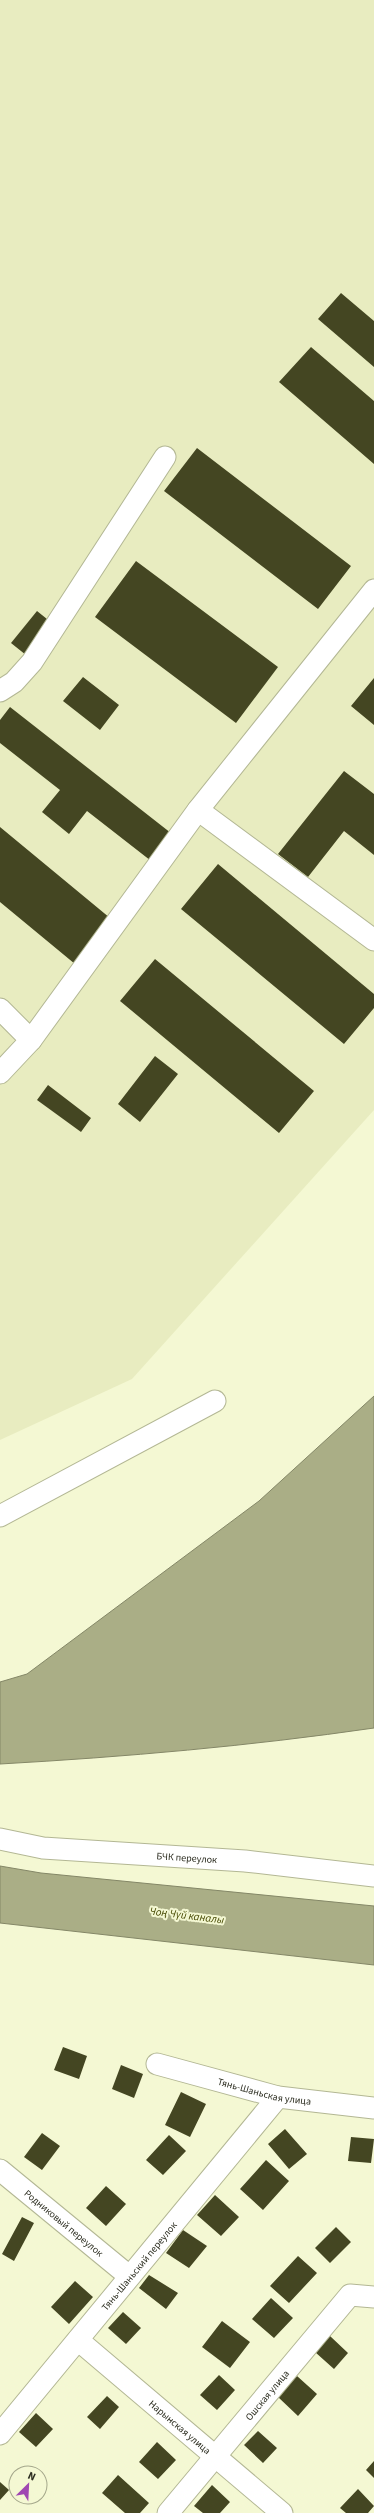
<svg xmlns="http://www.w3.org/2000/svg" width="374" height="2513" viewBox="0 0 374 2513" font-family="'Source Sans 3',sans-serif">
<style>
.built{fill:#e8ecc0}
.water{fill:#aaae86;stroke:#848767}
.building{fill:#444622}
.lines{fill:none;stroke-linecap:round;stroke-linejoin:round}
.minor-casing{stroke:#b3b794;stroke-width:23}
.minor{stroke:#fff;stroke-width:21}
.labels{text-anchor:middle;stroke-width:4;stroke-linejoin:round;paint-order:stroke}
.street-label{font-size:10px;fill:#2c2d20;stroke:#f4f8d3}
.water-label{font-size:11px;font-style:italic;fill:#454800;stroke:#f4f8d3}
</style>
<rect width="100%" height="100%" fill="#f4f8d3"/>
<!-- built -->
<path class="built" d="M0 0H374V1110L132 1379 0 1440Z"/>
<!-- water -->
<path class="water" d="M374 1396V1728C250 1746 125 1757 0 1764V1682L27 1674 259 1501Z
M0 1866 41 1873 374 1906V1965L0 1923Z"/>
<!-- building -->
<path class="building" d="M341 293 374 321V367L318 319Z
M311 347 374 401V464L279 382Z
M197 448 351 566 318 609 164 491Z
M136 561 278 667 236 723 95 617Z
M37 611 52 623 26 655 11 643Z
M83 677 119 705 100 730 63 701Z
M374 678V725L351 706Z
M10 707 176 837 155 864 87 811 69 834 42 812 60 790 0 743V720Z
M344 771 374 794V855L344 831 308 877 278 854Z
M0 827 110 918 75 964 0 902Z
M218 864 374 994V1008L344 1044 181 909Z
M155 959 314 1091 279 1133 120 1001Z
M155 1056 178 1074 140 1122 118 1104Z
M48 1085 91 1118 81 1132 37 1100Z
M63 2047 87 2056 79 2079 54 2070Z
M121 2065 143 2074 134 2098 112 2089Z
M181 2092 206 2104 190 2137 165 2125Z
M285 2129 307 2154 289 2169 268 2144Z
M42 2133 60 2146 42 2170 24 2157Z
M169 2135 186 2151 163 2175 146 2160Z
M351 2137 374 2139 371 2163 348 2161Z
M266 2160 289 2181 263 2210 240 2189Z
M106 2186 126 2204 106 2226 86 2208Z
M215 2195 239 2217 221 2236 197 2215Z
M22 2217 34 2223 14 2261 2 2254Z
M336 2227 351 2242 330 2263 315 2248Z
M183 2230 207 2246 189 2268 166 2253Z
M298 2256 317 2273 289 2303 270 2286Z
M149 2275 178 2293 166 2309 139 2288Z
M75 2281 93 2297 69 2324 51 2307Z
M271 2298 293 2318 274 2338 252 2319Z
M123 2312 141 2328 126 2344 108 2328Z
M222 2321 250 2342 230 2368 202 2347Z
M330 2336 348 2353 334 2369 315 2352Z
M219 2375 235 2390 217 2410 200 2395Z
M297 2376 317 2394 298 2416 278 2397Z
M107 2396 119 2407 100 2429 87 2417Z
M36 2413 53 2429 36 2447 19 2432Z
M258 2431 277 2448 263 2463 244 2445Z
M157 2442 176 2460 158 2479 139 2462Z
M374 2461V2478L366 2470Z
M118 2475 149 2503 140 2513H125L102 2493Z
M0 2482 9 2490 0 2500Z
M212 2485 230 2502 220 2513H203L194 2506Z
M358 2489 374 2506 368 2513H346L340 2508Z"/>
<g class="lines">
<!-- minor casing -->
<g class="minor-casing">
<g id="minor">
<path d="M0 691 14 682 32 662 165 457"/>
<path d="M198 810 374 940"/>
<path d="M0 1009 31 1040"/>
<path d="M0 1073 31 1040 198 810 374 590"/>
<path d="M0 1516 215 1401"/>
<path id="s1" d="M0 1839 43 1848 245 1861 374 1876"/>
<path id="s2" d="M157 2064 278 2097 374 2108"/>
<path id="s3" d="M0 2170 129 2276"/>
<path id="s4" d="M78 2340 282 2513"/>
<path id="s5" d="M0 2434 278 2097"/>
<path id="s6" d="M168 2513 350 2295 374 2297"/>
</g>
</g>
<!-- minor -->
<use href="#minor" class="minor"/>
</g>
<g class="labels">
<!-- street labels -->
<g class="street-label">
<text dy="4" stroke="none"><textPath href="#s1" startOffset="188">БЧК переулок</textPath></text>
<text dy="4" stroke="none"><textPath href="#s2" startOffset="111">Тянь-Шаньская улица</textPath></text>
<text dy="4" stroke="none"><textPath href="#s3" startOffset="83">Родниковый переулок</textPath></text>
<text dy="4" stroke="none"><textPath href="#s5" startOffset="218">Тянь-Шаньский переулок</textPath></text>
<text dy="4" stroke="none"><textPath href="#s6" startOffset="154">Ошская улица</textPath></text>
<text dy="4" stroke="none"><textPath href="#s4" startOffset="134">Нарынская улица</textPath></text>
</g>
<!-- water labels -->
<g class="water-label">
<text transform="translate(187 1915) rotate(7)" y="4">Чоң Чүй каналы</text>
</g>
</g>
<!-- north arrow -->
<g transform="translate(28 2485) rotate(24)"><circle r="19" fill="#f4f8d3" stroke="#a4a78b"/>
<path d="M0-3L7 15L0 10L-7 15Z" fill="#a047b2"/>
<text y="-6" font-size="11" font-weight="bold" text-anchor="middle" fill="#2c2d20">N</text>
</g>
</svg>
